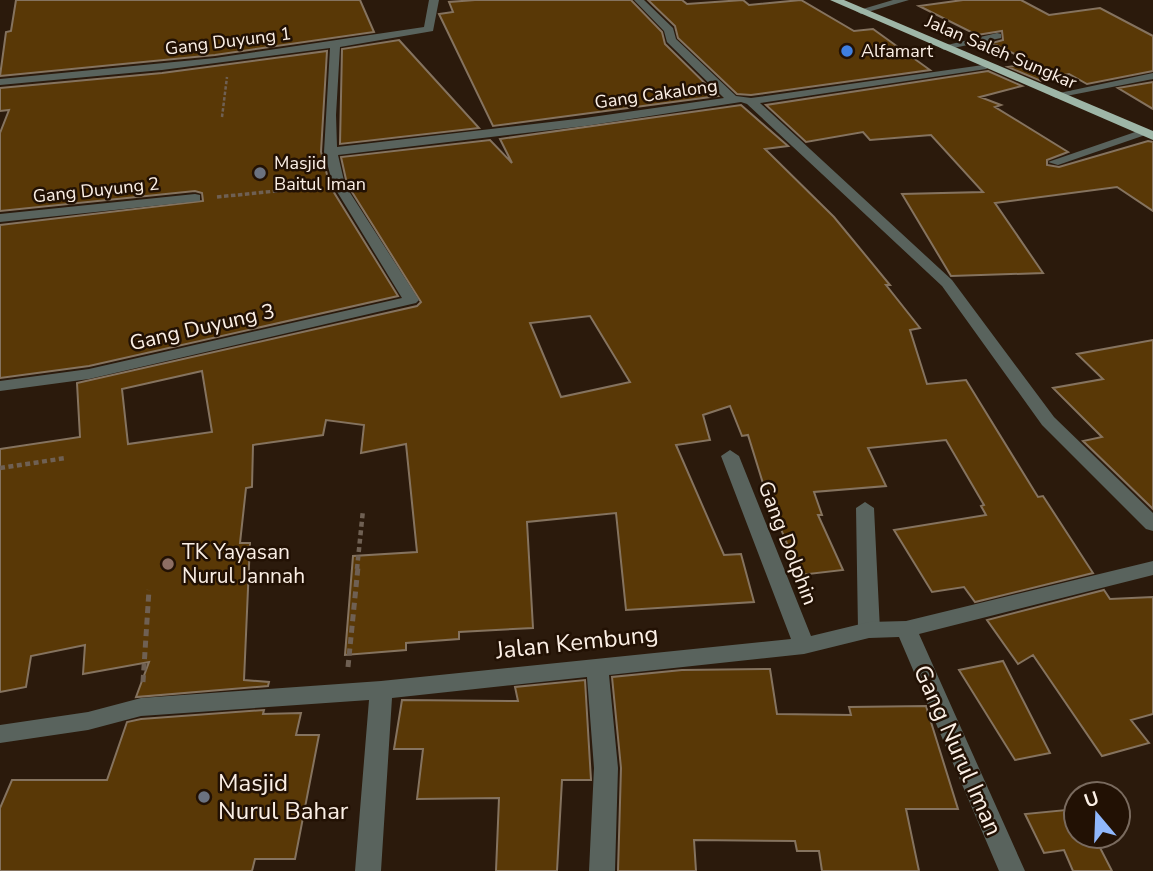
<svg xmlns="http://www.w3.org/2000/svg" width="1153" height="871" viewBox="0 0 1153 871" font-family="'Nunito Sans',sans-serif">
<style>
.building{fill:#593806;stroke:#85735f;stroke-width:2;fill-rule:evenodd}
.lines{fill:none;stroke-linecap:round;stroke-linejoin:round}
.path-far3{stroke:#6f6053;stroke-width:2.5;stroke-dasharray:3.5 2;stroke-linecap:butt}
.path-far2{stroke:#6f6053;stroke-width:3.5;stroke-dasharray:4.5 2.5;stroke-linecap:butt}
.path-far1{stroke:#6f6053;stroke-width:4.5;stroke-dasharray:5 3.5;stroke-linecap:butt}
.path{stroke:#6f6053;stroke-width:5;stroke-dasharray:7 4.5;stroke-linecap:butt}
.service{fill:#59635d;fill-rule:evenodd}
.minor{fill:#59635d;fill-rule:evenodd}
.trunk{fill:#9eb6a7;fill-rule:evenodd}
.shop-dot{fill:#3f7fe0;stroke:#221104;stroke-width:2.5}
.worship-dot{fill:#6b7280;stroke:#221104;stroke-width:2.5}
.education-dot{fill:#8d6e63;stroke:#221104;stroke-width:2.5}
.labels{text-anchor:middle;stroke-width:5;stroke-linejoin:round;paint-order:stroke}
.far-street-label{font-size:18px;fill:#fbefe5;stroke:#221104}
.far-poi-label{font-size:18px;fill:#fbefe5;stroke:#221104;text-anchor:start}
.street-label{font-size:21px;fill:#fbefe5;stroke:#221104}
.poi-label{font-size:21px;fill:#fbefe5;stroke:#221104;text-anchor:start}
.near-street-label{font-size:24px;fill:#fbefe5;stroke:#221104}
.near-poi-label{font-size:24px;fill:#fbefe5;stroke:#221104;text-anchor:start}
</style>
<rect width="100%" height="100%" fill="#2b1a0c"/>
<!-- building -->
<path class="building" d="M16 0H360L374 32 215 55 0 76 6 32 11 31Z
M475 0H631L662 32 665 44 718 96 493 126 439 14 453 12 449 2Z
M648 0H682L687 4 743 0 749 5 801 0 854 31 873 29 930 70 751 95 737 94 678 38 675 26Z
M963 0H1021L1049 15 1100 8 1153 36V71L1087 84 1069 74 1059 76 1042 68 1044 80 1041 81 1008 67 1033 63 992 43 1003 40 1002 31 977 35 919 6Z
M399 40 479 128 340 144 342 49Z
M327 51 321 152 330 186 398 296 89 366 0 378V225L203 201 202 193 195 191 0 211V133L9 110 0 111V88L162 73Z
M988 71 1022 86 980 97 1001 105 995 107 1068 152 1047 160V165L1059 167 1148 141 1153 142V211L1117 187 995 203 1043 273 951 276 902 194 983 192 931 135 870 140 863 132 806 142 766 105Z
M1153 82V109L1118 88Z
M741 105 788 146 765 149 834 217 890 285H886L920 328 910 330 927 384 966 380 1038 497 1043 496 1093 573 975 602 964 587 932 592 894 530 986 515 981 506 984 505 946 440 868 448 886 486 814 492 822 515H818L843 570 800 575 766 493 748 435 742 436 730 406 703 415 710 440 676 445 724 555 741 554 754 602 626 610 616 513 527 522 533 628 459 632V639L406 643V650L345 655 353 556 417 552 406 444 361 453 364 425 326 420 323 435 253 445 252 487 246 488 240 543H250L244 680 269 682 268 686 136 697 149 662 83 674 85 645 31 656 26 687 0 692V449L80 437 77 383 417 306 421 302 347 184 341 157 490 140 512 163 500 139ZM590 316 630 382 561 397 530 323ZM202 371 212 432 128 444 122 389Z
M1153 340V509L1083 441 1102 437 1053 388 1103 379 1077 354Z
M1104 590 1110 599 1153 597V714L1131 720 1149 743 1102 756 1033 655 1018 664 987 620Z
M1003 661 1050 753 1015 760 959 670Z
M770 669 777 714 851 715 849 707 926 706 958 809H906L919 871H822L819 851H797L795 841 694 840 696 871H618L621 768 612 677 682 670Z
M585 680 591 780H562L557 871H496L499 798 417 799 423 749H394L402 700 518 701 515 687Z
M264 710 263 714 301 713 296 735H319L295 859H255L252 871H0V808L12 780H107L127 722 141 719Z
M1076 809V836H1094L1112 871H1073L1064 850 1044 853 1025 814Z"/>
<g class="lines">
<!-- path-far3 -->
<path class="path-far3" d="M222 117 227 77"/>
<!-- path-far2 -->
<path class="path-far2" d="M217 197 316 187"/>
<!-- path-far1 -->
<path class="path-far1" d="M0 468 66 458
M357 569 363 510"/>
<!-- path -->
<path class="path" d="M348 667 358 567
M143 682 149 590"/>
<!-- service -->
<path class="service" d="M893 0H909L861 14 856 11Z
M997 33 1001 34V38L944 50 939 47Z
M865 502 874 508 880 630 876 636 869 638 862 636 858 630 856 508Z"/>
<!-- minor -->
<path class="minor" d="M429 0H439L433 31 340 47 336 115 337 147 585 118 724 98 667 42 664 31 634 0H644L673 28 676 39 736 96 751 98 990 64 991 66 986 69 760 103 952 280 1054 417 1153 513V531L1146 529 1042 425 942 286 747 104 741 102 585 126 338 155 345 185 419 300 416 303 89 379 0 391V381L89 369 402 298 333 185 324 152 330 48 162 70 0 85V79L215 58 424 27Z
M1153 73V79L1056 98 1050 95Z
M1141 130 1151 133 1058 165 1048 162Z
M195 194 200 195V201L0 222V214Z
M730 450 739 456 811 636 869 622 906 621 1153 561V575L919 634 1025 871H999L899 637 869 638 804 654 609 675 618 768 615 871H589L594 768 587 677 392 698 381 871H355L369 700 141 716 88 730 0 743V725L88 712 141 698 381 681 791 639 721 456Z"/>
<!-- trunk -->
<path class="trunk" d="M830 0H844L1153 131V140Z"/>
</g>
<!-- markers -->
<circle class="shop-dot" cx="847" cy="51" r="7"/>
<g class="worship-dot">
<circle cx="260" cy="173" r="7"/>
<circle cx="204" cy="797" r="7"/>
</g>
<circle class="education-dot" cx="168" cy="564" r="7"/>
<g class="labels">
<!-- far-street labels -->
<g class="far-street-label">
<text transform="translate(228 41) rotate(-7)" y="6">Gang Duyung 1</text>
<text transform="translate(1001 52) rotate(23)" y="6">Jalan Saleh Sungkar</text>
<text transform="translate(656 94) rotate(-8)" y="6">Gang Cakalong</text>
<text transform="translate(96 190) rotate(-6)" y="6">Gang Duyung 2</text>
</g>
<!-- far-poi labels -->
<g class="far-poi-label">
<text x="861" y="57">Alfamart</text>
<text x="274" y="169">Masjid<tspan x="274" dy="21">Baitul Iman</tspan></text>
</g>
<!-- street labels -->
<g class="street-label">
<text transform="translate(202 327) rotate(-13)" y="7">Gang Duyung 3</text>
<text transform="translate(788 543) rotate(69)" y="7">Gang Dolphin</text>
</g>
<!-- poi labels -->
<g class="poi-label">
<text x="182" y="559">TK Yayasan<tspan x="182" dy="24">Nurul Jannah</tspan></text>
</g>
<!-- near-street labels -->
<g class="near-street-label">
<text transform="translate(577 642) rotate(-6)" y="8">Jalan Kembung</text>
<text transform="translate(958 750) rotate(66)" y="8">Gang Nurul Iman</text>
</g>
<!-- near-poi labels -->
<g class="near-poi-label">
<text x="218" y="791">Masjid<tspan x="218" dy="28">Nurul Bahar</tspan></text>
</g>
</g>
<!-- north arrow -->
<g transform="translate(1097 815) rotate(341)"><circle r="33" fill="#221104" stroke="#796a5e" stroke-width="2"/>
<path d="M0-5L12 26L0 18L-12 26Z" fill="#90b8fd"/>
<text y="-10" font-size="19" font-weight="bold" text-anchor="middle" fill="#fbefe5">U</text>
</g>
</svg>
